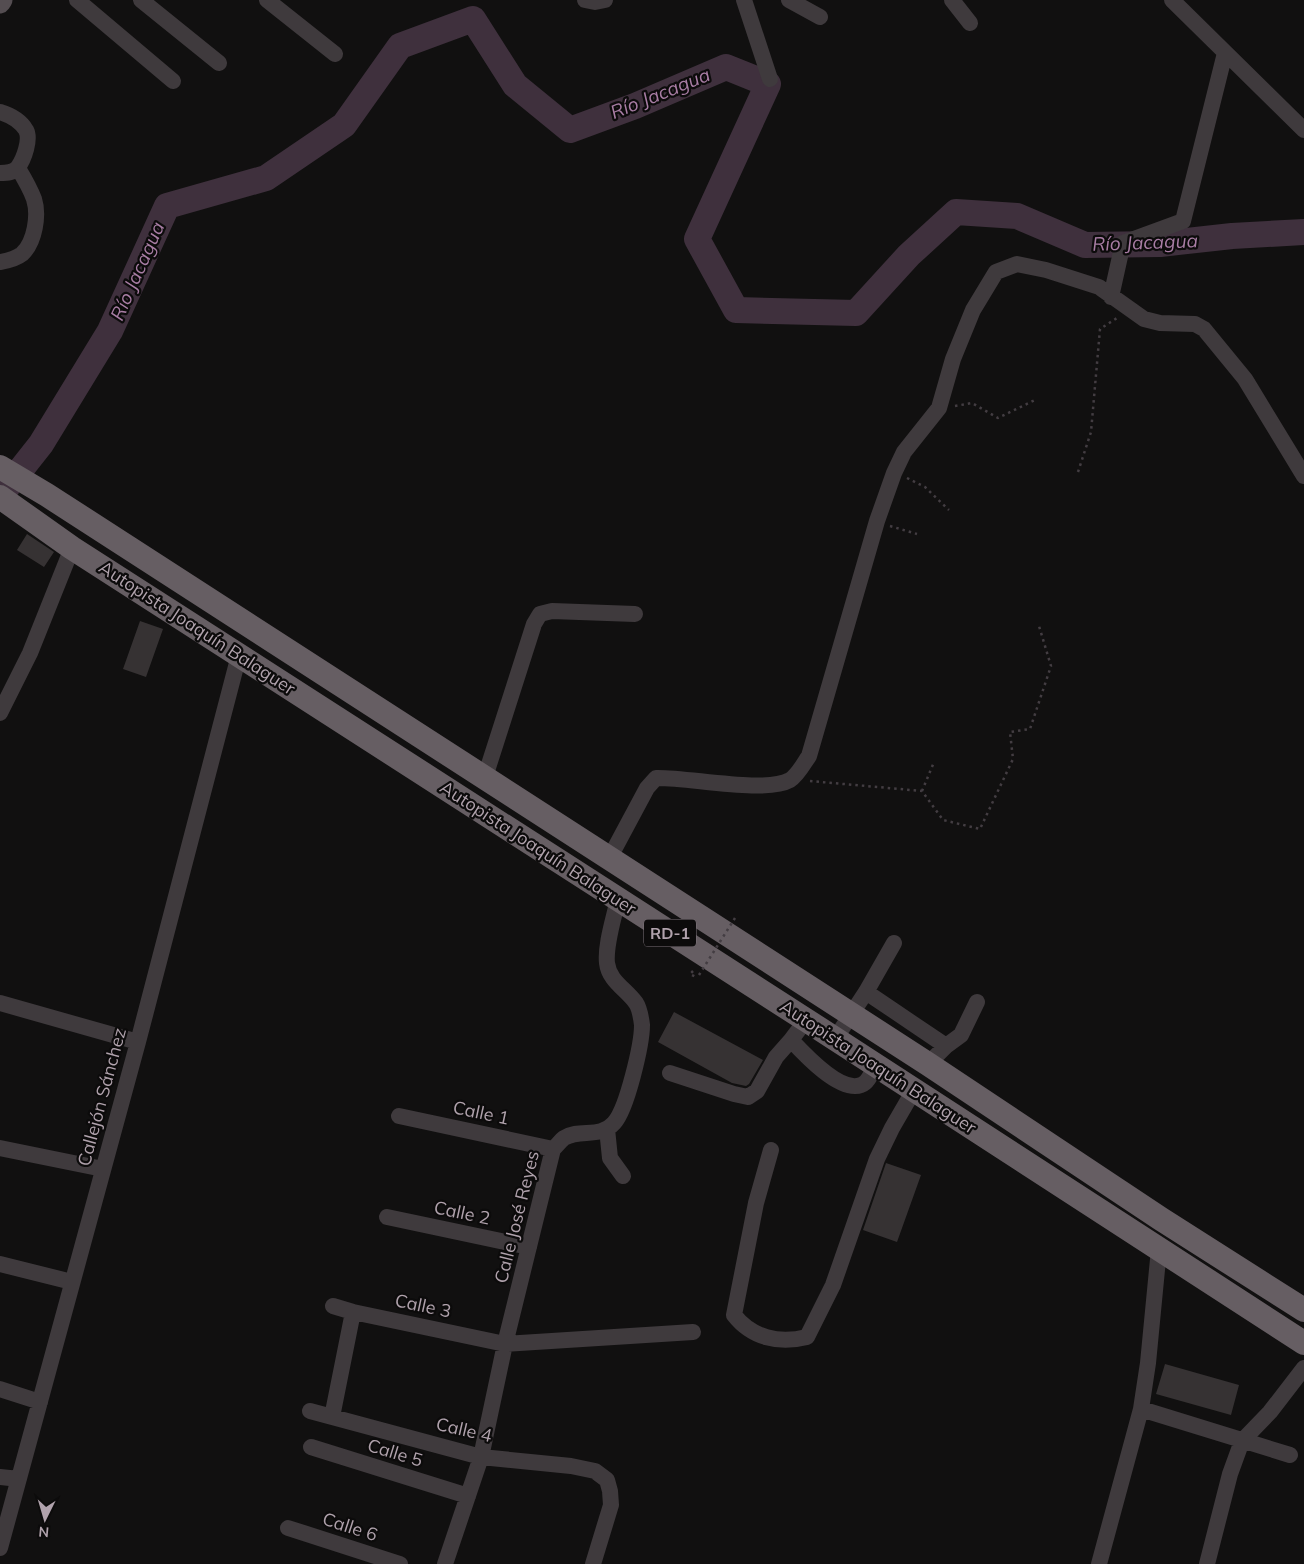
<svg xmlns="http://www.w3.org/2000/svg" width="1304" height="1564" viewBox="0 0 1304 1564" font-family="Mulish,sans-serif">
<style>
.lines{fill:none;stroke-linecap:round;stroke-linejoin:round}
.river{stroke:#3f303d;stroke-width:26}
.building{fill:#363233}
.path{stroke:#433d42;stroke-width:2.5;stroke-dasharray:2.5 4;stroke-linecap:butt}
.minor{stroke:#3f3a3d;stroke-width:16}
.major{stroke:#544d51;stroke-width:21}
.highway{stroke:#665e63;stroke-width:24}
.path-bridge{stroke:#433d42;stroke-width:2.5;stroke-dasharray:2.5 4;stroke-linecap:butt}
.labels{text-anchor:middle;stroke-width:4.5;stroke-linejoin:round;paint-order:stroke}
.shield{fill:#0c0b0b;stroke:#7f757c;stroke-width:1}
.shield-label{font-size:16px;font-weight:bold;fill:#b0a2ac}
.street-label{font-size:18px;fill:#b0a2ac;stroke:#0c0b0b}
.water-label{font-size:19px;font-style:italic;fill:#a87da4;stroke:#0c0b0b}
</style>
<rect width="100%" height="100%" fill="#111010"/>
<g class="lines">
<!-- river -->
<path class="river" d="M0 496 41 444 110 331 167 206 266 178 344 125 400 46 473 19 515 85 570 130 635 106 726 67 768 84 697 239 736 310 856 313 909 255 956 212 1017 216 1085 245 1160 244 1232 236 1304 232"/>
</g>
<!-- building -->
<path class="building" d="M27 534 54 552 44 567 17 550Z
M140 621 163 629 146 677 123 669Z
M674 1012 763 1060 749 1084 746 1086 732 1083 658 1042Z
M886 1163 921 1175 897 1242 863 1230Z
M1165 1364 1239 1385 1231 1415 1156 1394Z"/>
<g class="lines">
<!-- path -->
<path class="path" d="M955 406 972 403 998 418 1035 400
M1078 472 1091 432 1100 329 1117 318
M907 478 925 487 949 510
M890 526 917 534
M810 781 922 791 943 820 980 829 1013 759 1010 732 1030 729 1051 666 1039 626
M922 791 934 762
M693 971 690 974 696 977"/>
<!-- minor -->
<path class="minor" d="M77 0 173 81
M141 0 219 63
M267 0 335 54
M585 0 595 2 605 0
M744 0 770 79
M789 0 820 17
M952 0 970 23
M1172 0 1304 130
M0 112C10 115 20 120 26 130 31 139 24 159 18 167 14 173 7 173 0 173
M0 262C6 261 17 258 22 254 35 242 39 215 34 199 30 188 24 178 18 168
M1111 297 1123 243 1183 221 1225 53
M0 713 30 653 72 548
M485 777 534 624 540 614 552 611 635 614
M609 859 647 788 656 778C688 777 765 794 790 780 798 775 804 763 809 756L877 521 894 473 904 452 939 408 953 359 973 310 996 272 1017 264 1046 270 1099 287 1144 319 1160 323 1195 324 1204 329 1245 379 1304 476
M866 992 946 1046
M0 1003 138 1042
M806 1020 791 1040C804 1054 840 1093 861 1085 868 1083 872 1072 875 1066
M835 1039 866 992 894 943
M928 1064 946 1046 961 1035 977 1002
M670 1073 734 1094 748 1097 757 1091 776 1057 791 1040
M399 1116 553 1149
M607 1129 610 1158 623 1176
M0 1148 103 1169
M771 1150 756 1203 734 1315C752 1338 779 1344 807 1337L833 1285 877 1159 892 1128 914 1090
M387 1217 529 1247
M0 1264 72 1282
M333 1306 353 1312 505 1344 693 1332
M0 1389 40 1402
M1141 1409 1290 1455
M310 1411 481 1457 571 1466 595 1471 607 1480 610 1491 611 1505 593 1564
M332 1417 353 1312
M311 1447 468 1496
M0 1477 19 1479
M288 1528 400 1564
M0 1548 138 1042 239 655
M445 1564 481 1457 505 1344 553 1149C557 1146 560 1141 564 1138 580 1128 600 1139 614 1123 627 1109 642 1044 642 1025 641 1017 640 1009 636 1003 626 989 609 981 607 963 605 945 614 918 618 899
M1099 1564 1141 1409 1148 1363 1159 1249
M1207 1564 1230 1474 1242 1441 1270 1412 1304 1368"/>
<!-- major -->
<path class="major" d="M0 3 2 0"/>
<!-- highway -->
<path class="highway" d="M0 467 47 495 928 1064 1161 1219 1304 1310
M0 497 72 548 806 1020 1304 1343"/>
<!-- path-bridge -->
<path class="path-bridge" d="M699 975 735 918"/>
</g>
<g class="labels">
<!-- shield labels -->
<rect class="shield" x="644" y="919.5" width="52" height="27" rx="4"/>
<g class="shield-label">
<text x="670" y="939">RD-1</text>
</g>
<!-- street labels -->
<g class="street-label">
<text transform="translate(197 628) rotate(33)" y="6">Autopista Joaquín Balaguer</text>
<text transform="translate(538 848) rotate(33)" y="6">Autopista Joaquín Balaguer</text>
<text transform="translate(878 1067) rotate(33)" y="6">Autopista Joaquín Balaguer</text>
<text transform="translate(102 1097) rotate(-75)" y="6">Callejón Sánchez</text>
<text transform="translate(481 1113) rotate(12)" y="6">Calle 1</text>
<text transform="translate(462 1213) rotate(12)" y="6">Calle 2</text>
<text transform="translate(517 1217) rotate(-76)" y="6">Calle José Reyes</text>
<text transform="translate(423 1306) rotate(12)" y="6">Calle 3</text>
<text transform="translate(464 1430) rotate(13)" y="6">Calle 4</text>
<text transform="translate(395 1453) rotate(17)" y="6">Calle 5</text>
<text transform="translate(350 1527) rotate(18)" y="6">Calle 6</text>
</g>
<!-- water labels -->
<g class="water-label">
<text transform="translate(660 93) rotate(-22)" y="7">Río Jacagua</text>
<text transform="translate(1145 242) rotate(-2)" y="7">Río Jacagua</text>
<text transform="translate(137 271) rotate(-66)" y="7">Río Jacagua</text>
</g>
</g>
<!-- north arrow -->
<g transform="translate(45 1519) rotate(185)" stroke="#0c0b0b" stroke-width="4" paint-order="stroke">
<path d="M0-4L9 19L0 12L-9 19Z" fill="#b0a2ac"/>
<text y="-8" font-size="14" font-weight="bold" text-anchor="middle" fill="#b0a2ac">N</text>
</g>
</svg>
